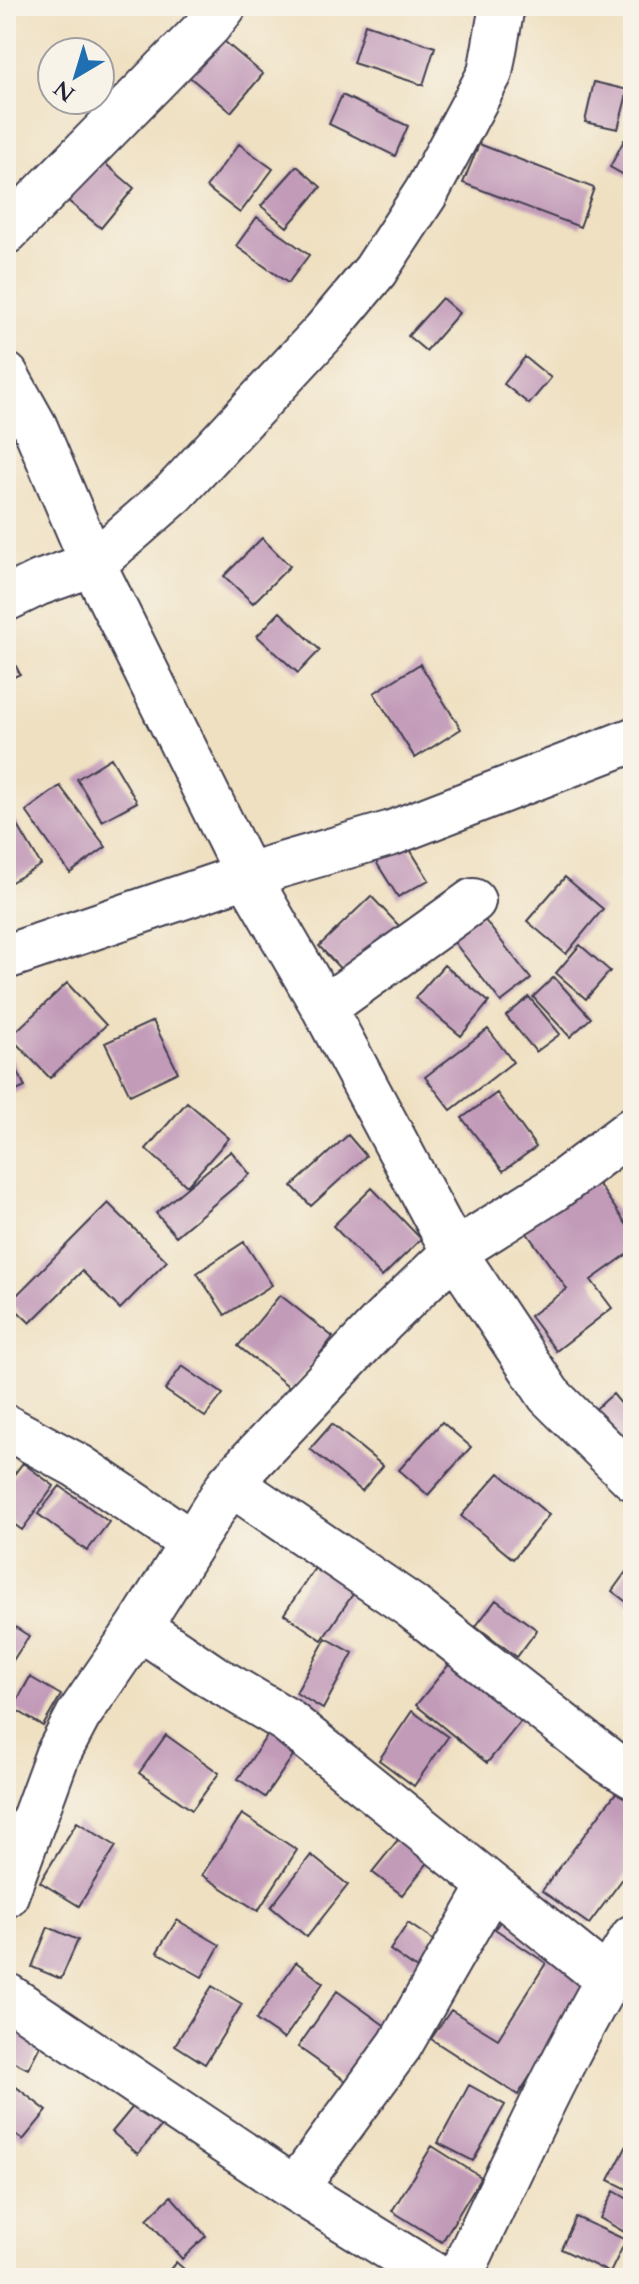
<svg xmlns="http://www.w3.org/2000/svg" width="639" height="2284" viewBox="0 0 639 2284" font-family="Cardo,serif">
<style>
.building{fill:#c29bb9}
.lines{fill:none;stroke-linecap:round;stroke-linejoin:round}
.street-casing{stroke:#413e4f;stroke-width:48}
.street{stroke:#fff;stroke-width:44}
</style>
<rect width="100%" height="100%" fill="#f7f3e8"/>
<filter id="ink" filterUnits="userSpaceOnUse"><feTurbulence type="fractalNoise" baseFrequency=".0125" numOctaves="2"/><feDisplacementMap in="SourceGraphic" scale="16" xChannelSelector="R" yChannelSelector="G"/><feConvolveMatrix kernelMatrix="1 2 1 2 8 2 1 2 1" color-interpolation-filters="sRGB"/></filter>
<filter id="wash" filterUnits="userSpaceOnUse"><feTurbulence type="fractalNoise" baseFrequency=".006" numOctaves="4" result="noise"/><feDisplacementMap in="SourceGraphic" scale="32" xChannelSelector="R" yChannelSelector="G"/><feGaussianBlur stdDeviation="1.8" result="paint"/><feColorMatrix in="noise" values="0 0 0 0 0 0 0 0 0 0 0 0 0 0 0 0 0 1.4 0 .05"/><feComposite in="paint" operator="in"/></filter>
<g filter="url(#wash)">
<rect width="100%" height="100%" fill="#efe0c1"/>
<g id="blocks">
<!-- building -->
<path class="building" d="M365 24 435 47 423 85 353 63Z
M218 36 263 74 231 112 186 74Z
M594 82 628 90 618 129 585 122Z
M342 95 408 126 395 156 329 124Z
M624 140 633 145V180L610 167Z
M239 144 273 169 240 213 206 187Z
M479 144 594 188 580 227 463 183Z
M101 160 134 188 101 228 67 200Z
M297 166 321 187 287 227 261 206Z
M257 217 309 255 288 283 236 246Z
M442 298 459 313 426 351 408 336Z
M525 357 551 378 529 404 504 384Z
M262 538 290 566 253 603 224 576Z
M280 612 320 650 298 673 257 636Z
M6 647 20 674 6 681Z
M420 664 461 729 415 758 374 693Z
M111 758 137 802 102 821 77 779Z
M60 786 106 847 70 873 26 811Z
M14 819 41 865 6 885V823Z
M404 840 429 880 398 897 373 857Z
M565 877 603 909 566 954 527 921Z
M371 896 402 929 349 978 319 946Z
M480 914 531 979 501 1002 450 937Z
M580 945 610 971 586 999 556 973Z
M444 965 489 1002 461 1036 415 998Z
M554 977 591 1018 570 1037 533 997Z
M67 983 106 1025 50 1078 10 1037Z
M529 997 560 1034 536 1052 506 1016Z
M153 1021 178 1072 130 1095 105 1043Z
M488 1029 513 1062 451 1110 425 1077Z
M6 1045 25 1087 6 1096Z
M497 1093 536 1147 503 1171 462 1118Z
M187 1102 229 1138 187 1186 146 1149Z
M348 1135 366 1156 311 1206 292 1186Z
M231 1151 250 1174 176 1236 156 1213Z
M595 1179 633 1234V1250L591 1280 612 1308 556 1351 530 1316 567 1289 524 1229Z
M372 1188 421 1239 382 1277 333 1226Z
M108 1203 167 1261 120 1309 82 1271 30 1323 9 1303Z
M244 1242 272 1285 225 1315 197 1273Z
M280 1295 333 1337 292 1389 238 1346Z
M182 1366 223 1394 205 1417 165 1390Z
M613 1394 633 1418V1440L624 1448 592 1412Z
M442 1422 471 1447 428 1495 399 1470Z
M332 1424 383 1466 362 1491 310 1449Z
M23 1463 54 1486 22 1530 6 1518V1485Z
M499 1473 549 1515 513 1559 461 1516Z
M60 1486 109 1522 87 1551 38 1514Z
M321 1559 359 1585 322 1640 284 1614Z
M633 1562V1607L612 1591Z
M496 1600 537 1630 517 1657 476 1626Z
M6 1621 29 1636 6 1671Z
M326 1638 353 1653 323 1709 296 1693Z
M459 1652 531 1709 487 1763 416 1705Z
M30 1677 61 1695 43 1726 13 1708Z
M412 1711 448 1737 414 1786 379 1760Z
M282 1713 309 1732 265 1797 238 1779Z
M166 1735 219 1773 192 1810 139 1773Z
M618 1790 633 1801V1865L589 1924 542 1891Z
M242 1814 297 1850 258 1911 202 1875Z
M413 1821 443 1844 402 1895 372 1872Z
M77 1822 116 1846 79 1906 40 1882Z
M311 1855 348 1885 307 1937 271 1907Z
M511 1905 602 1963 518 2095 431 2039 451 2010 498 2039 546 1963 495 1929Z
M177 1920 220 1945 202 1977 157 1952Z
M408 1923 446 1949 427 1976 390 1950Z
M48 1927 78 1940 61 1979 32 1967Z
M296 1962 323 1983 284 2039 256 2020Z
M212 1986 242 2004 205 2064 175 2045Z
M337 1991 395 2033 356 2088 298 2047Z
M60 2007 28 2069 6 2058V2018Z
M6 2079 47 2111 23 2140 6 2127Z
M469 2085 505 2105 473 2161 438 2143Z
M146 2091 172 2113 138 2154 112 2132Z
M633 2134V2192L609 2180Z
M432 2146 481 2177 442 2242 392 2211Z
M614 2191 633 2202V2237L600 2218Z
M171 2196 206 2236 182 2259 147 2219Z
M576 2217 626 2240 610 2273 561 2249Z
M176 2262 194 2278H163Z"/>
</g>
</g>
<g filter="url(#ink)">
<use href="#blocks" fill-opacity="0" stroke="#413e4f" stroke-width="2"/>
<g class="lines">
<!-- street casing -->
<g class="street-casing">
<path id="street" d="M6 232 209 25 224 6
M6 375 35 427 93 564 247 875 324 1008 454 1252 383 1321 230 1483 411 1606 610 1762 633 1776
M6 599 39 583 93 564 174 493 324 332 375 271 426 193 490 73 502 6
M6 957 247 875 392 833 633 740
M324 1008 473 901
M633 1129 551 1191 454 1252 549 1395 633 1478
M6 1427 78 1466 192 1543
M139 1627 213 1677 286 1720 607 1979
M6 1895 57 1756 78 1716 139 1627 230 1483
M6 1995 295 2189 438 2278
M295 2189 400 2045 491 1886
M459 2278C514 2163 566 2046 633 1937"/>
</g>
<!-- street -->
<use href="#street" class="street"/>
</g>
</g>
<!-- margin -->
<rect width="639" height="2284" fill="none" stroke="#f7f3e8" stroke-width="32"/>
<!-- north arrow -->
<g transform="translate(76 76) rotate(218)"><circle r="38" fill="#f7f3e8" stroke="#a29fa3" stroke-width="2"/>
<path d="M0-6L14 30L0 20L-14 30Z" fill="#1f6fb2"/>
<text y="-12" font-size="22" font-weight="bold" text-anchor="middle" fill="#22223b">N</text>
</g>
</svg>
